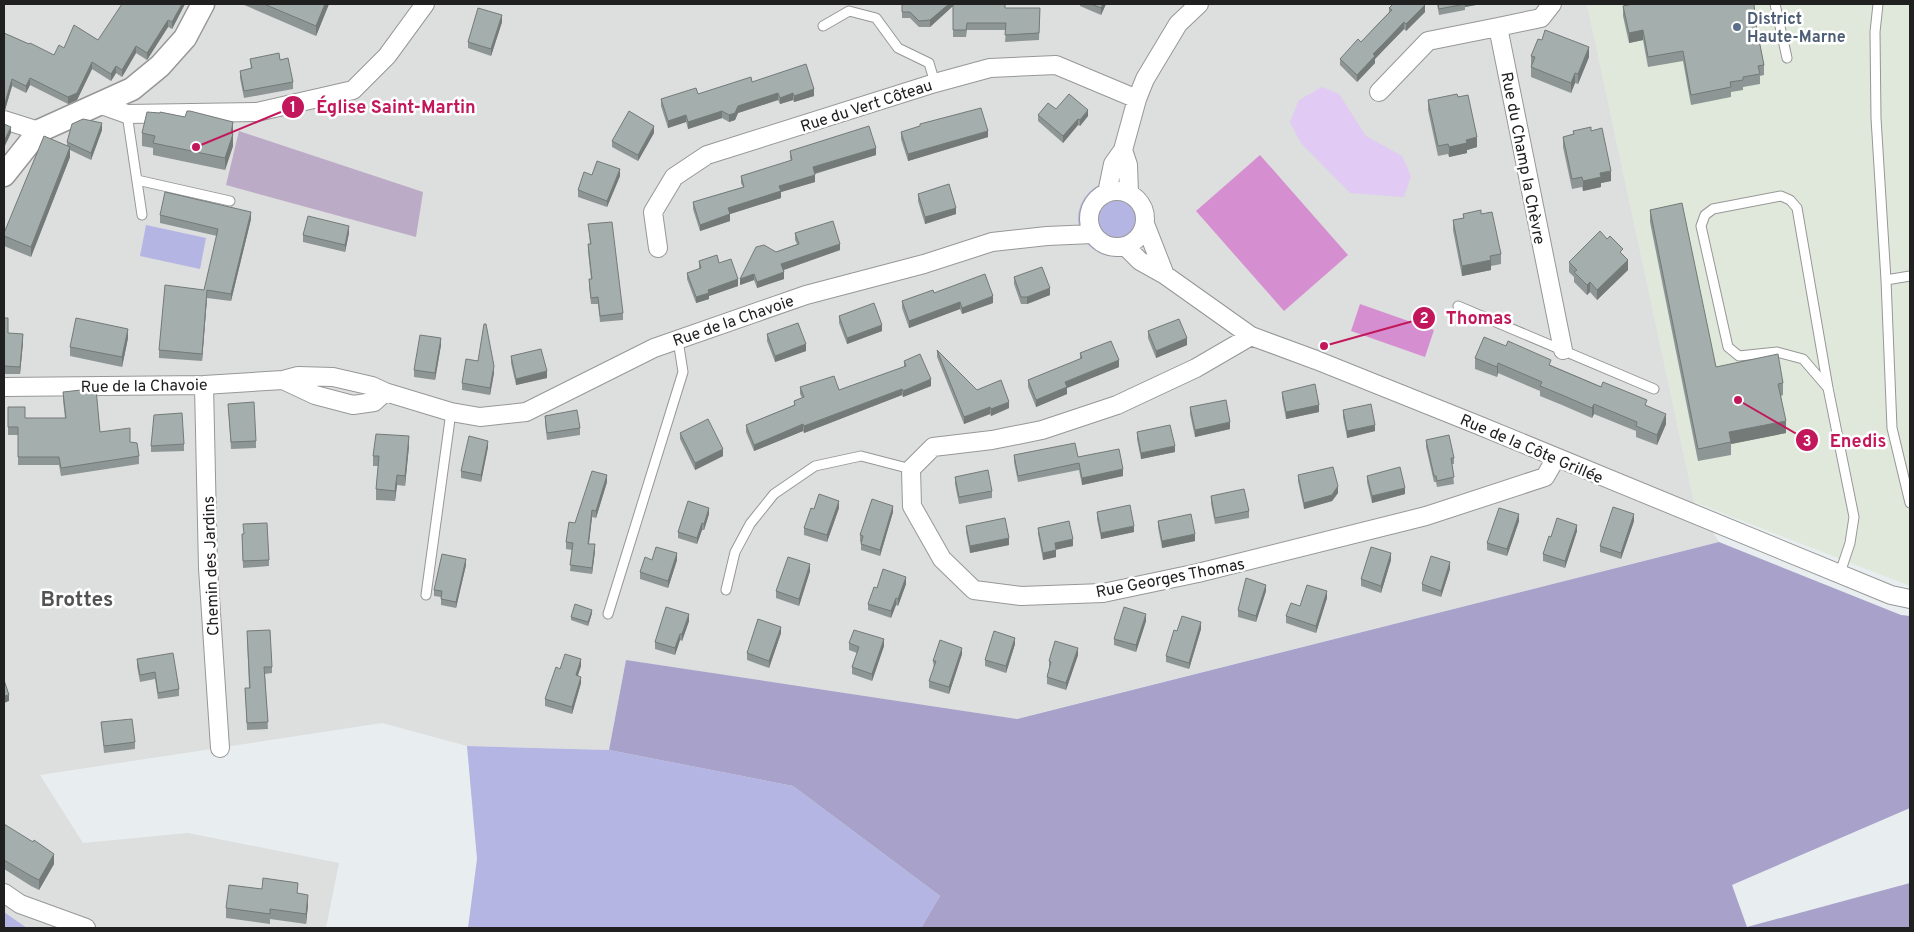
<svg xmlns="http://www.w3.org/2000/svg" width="1914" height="932" viewBox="0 0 1914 932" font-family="Overpass,sans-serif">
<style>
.residential{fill:#dddede}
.industrial{fill:#dfe8da}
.grass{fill:#b4b5e3}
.forest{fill:#a8a1ca}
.cemetery{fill:#bcabc6}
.park{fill:#e1caf4}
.pitch{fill:#d58fd0}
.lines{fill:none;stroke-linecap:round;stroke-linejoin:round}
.service-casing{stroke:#979797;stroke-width:11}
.minor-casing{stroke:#979797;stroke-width:20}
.tertiary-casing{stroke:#979797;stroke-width:25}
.service{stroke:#fff;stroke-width:9}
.minor{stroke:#fff;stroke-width:18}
.tertiary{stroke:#fff;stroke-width:22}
.wall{fill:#8d9694}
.shaded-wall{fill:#737a78}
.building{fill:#a4aeac;stroke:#737a78}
.service-dot{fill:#5c6f8a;stroke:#fff;stroke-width:2}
.labels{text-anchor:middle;stroke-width:5;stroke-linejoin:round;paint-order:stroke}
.service-label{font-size:16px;font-weight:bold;fill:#4e5e75;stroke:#fff;text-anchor:start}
.street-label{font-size:16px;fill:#202020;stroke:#fff}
.district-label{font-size:21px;font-weight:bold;fill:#535353;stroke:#fff}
.leader{fill:none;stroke:#c2185b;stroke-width:2}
.callout-dot{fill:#c2185b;stroke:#fff;stroke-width:2}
.mark-label{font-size:15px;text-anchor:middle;font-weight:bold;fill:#fff}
.callout-label{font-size:18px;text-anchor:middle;font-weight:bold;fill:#c2185b;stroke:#fff;stroke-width:5;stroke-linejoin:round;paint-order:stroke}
</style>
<rect width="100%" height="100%" fill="#e8eeef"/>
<!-- residential -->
<path class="residential" d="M4 4H1587L1694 502 1719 542 1016 719 626 660 609 750 467 746 382 723 40 775 83 843 188 833 339 863 326 928H27L4 912Z"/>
<!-- industrial -->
<path class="industrial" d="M1587 4H1910V586L1694 502Z"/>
<!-- grass -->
<path class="grass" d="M1078 219a38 38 0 1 1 76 0a38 38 0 1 1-76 0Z
M146 225 206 238 200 269 140 256Z
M467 746 609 750 793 786 940 896 921 928H468L477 859Z
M4 912 27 928H4Z"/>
<!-- forest -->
<path class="forest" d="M1719 542 1901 615 1910 616V808L1732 885 1747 927 1910 883V928H921L940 896 793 786 609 750 626 660 1017 719Z"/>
<!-- cemetery -->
<path class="cemetery" d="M239 131 423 192 416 237 226 185Z"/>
<!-- park -->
<path class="park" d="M1322 87 1339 94 1366 136 1402 156 1411 176 1404 197 1350 193 1301 143 1290 122 1299 100Z"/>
<!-- pitch -->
<path class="pitch" d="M1260 155 1348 255 1284 311 1196 211Z
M1360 304 1434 330 1425 357 1351 331Z"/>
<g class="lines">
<!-- service casing -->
<g class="service-casing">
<path id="service" d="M1775 4 1787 58
M1878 4 1875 32 1876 118 1886 280 1892 428 1910 503
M823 26 849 11 876 18 898 48 929 63 935 83
M127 114 142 215
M137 180 230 201
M1886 280 1910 276
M1458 306 1654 389
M1828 388 1803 359 1777 352 1739 356 1728 347 1701 226 1705 215 1713 209 1781 196 1790 200 1797 208 1828 388 1854 517 1850 543 1840 573
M726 590 735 552 750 524 774 494 815 466 861 456 911 469
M426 595 451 412
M608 614 683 372 678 340"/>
</g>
<!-- minor casing -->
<g class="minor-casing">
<path id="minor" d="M1552 4 1541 18 1498 27 1563 350
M1379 92 1428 41 1498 27
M99 104 127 114 257 112 353 90 387 56 425 4
M4 120 39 131
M1123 150 1128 165 1129 193
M1089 219a28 28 0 1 1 56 0a28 28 0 1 1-56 0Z
M1107 193 1113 164 1123 150 1137 99 1145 79 1178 24 1199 4
M1145 224 1165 275
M1126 247 1140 261 1165 275 1251 336 1316 360 1478 425 1891 595 1910 599
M658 248 653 212 674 177 707 155 935 83 990 68 1056 65 1137 99
M1251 336 1196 368 1117 405 1042 430 992 440 933 447 911 469 912 506 942 559 974 590 1021 596 1103 593 1198 573 1426 516 1545 477 1556 458
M283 380 298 376 333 377 372 386 385 392 451 412 480 417 526 412 654 348 806 295 924 264 992 242 1047 236 1093 234
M204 385 208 568 220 748
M4 387 204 385 283 380 315 395 353 405 374 402 385 392
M4 893 20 904 86 928"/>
</g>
<!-- tertiary casing -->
<g class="tertiary-casing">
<path id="tertiary" d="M4 175 39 131 132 89 160 66 185 38 203 4"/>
</g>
<!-- service -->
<use href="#service" class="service"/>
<!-- minor -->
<use href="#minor" class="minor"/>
<!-- tertiary -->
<use href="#tertiary" class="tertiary"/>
</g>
<!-- wall -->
<path class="wall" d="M144 4H185L172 29 168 27 147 60 136 53 122 77 116 73 111 81 92 69 77 100 68 104 30 85 26 93 12 86 5 110H4V33L54 55 64 48 98 40Z
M242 4H329L316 36Z
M902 4H953V6L930 27H919L910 18H902Z
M953 4 1006 8H1040L1039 40 1005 42 1006 30H967L966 37H953Z
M1080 4H1106L1101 15 1080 6Z
M1437 4H1481L1465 7V10L1439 15Z
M1623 6 1756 25 1764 65V75L1760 76V84L1743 87V90L1731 92V97L1691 105 1683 61 1648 67 1643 40 1629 43 1623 16Z
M1389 8 1425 12 1406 31 1404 29 1384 49 1375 59V63L1357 82 1340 65V59L1361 42 1389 12Z
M502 22 491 56 468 48V42Z
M1531 56 1589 57 1578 84 1575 83 1571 93 1531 77Z
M250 59 280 60 293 82V89L244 98 240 78V71L251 69Z
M752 82 814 96 794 102 793 100 780 104 778 100 738 113 735 120 729 122 722 118 688 129 686 122 668 128 661 106V99L698 94Z
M1458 97 1477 147 1467 150V153L1449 157 1448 154 1438 156 1428 110V100Z
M1056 109 1088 116 1080 126 1078 125 1063 143 1038 121V115Z
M185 117 233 122V146L225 170 153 155V148L142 146V133Z
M102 130 91 160 70 150V157L31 257 4 246V233L67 146V142Z
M1573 131H1591L1611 181 1601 183V187L1583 191 1582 187 1572 189 1563 147V137L1573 134Z
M901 132 988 137 908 161 901 139Z
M654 133 638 161 612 147V141Z
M790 151 876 155 815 174V182L781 192V198L730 214V221L700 231 693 209V202L743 187 741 183V176L791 161 790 158Z
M592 175 620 176 607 207 578 197V190Z
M918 194 956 214 925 224 918 201Z
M1650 210 1716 367 1783 383V395L1781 396 1786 433 1731 444V455L1698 461 1650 222Z
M1463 214H1481L1501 254V264L1491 266V270L1462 276 1453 230V220L1463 218Z
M160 215 251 219 231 301 207 298 202 361 159 358V350L204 290 217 236 160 223Z
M588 224 623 313V320L600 322 598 304H591L589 286V279H591L588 251V244H590Z
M349 233 345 252 303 242V235Z
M795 233 840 250 783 270 784 279 757 288 754 280 740 285 776 252 797 244 795 240Z
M1623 254 1628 270 1597 300 1590 292 1587 295 1574 282V277L1569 272V262Z
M699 261 719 263 738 286 709 296V299L696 303 687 279V273L699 269Z
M1014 277 1050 295 1027 304H1021L1014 284Z
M934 293 993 303 962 314 960 309 909 328 902 308V301Z
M839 316 882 331 847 344 839 323Z
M4 318 8 333 23 342 20 374H4Z
M1148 331 1187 345 1156 358 1148 338Z
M767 334 806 351 775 362 767 341Z
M128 338 122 367 70 356V347Z
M441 345 435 380 414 377V370Z
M1506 346 1647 406 1666 424 1657 445 1636 437V431L1594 414 1592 418 1562 405 1540 396V391L1498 373 1497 377 1475 369V358Z
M937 350 977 390 1009 408 991 416 990 414 964 424 937 357Z
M1080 353 1119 367 1067 388V394L1036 407 1028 387V380L1080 359Z
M511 356 547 378 516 385 511 363Z
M478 361 494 373 490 395 462 390V383Z
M904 361 931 386 903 397 902 395 804 433 803 431 754 451 746 432V425L794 405V401L802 398 800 394V387L839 390 904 367Z
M63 392 100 432 130 442 139 456V464L61 476 59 465H18V435H8V407L25 418H65L63 400Z
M1282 392 1319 412 1286 419 1282 398Z
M228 404 256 441V448L231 449Z
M1190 407 1230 429 1195 437 1190 414Z
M1343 410 1375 431 1347 438 1343 417Z
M545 416 580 428V435L547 440 545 423Z
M1137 432 1175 452 1141 459 1137 439Z
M680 433 723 456 695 470 680 439Z
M1426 440 1454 458V464H1452L1454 484 1437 487 1436 482H1434L1426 447Z
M184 444V451L151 452V446Z
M409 446 405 486 397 485 395 501 376 500V489L378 466H373V456Z
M488 447 481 482 461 478V471Z
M1014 455 1078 457 1123 476 1082 485 1079 470 1018 482 1014 462Z
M1298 475 1338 493 1332 501 1304 509 1298 481Z
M1367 476 1405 494 1372 503 1367 482Z
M955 477 992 491V498L959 504 955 484Z
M607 482 596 518 592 517 589 544 595 551 592 574 570 571 572 550 566 549V542L575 523Z
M1211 496 1249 511V518L1215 524 1211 503Z
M839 508 827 542 804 535V528L814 509Z
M893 512 880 556 861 550V542H860V535Z
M1097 512 1134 532 1101 539 1097 519Z
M709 514 704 530H702L697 544 678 538V532Z
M1158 521 1195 541 1162 548 1158 527Z
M1519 521 1507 556 1487 550V543Z
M1634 521 1621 559 1600 552V546Z
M966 526 1009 545 970 553 966 532Z
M1038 528 1073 546 1056 549V557L1043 560 1038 534Z
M1577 531 1565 568 1543 561V554L1551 537Z
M242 534H244L269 560V566L243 568Z
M652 560H677L668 588 640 579V572Z
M1391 560 1381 593 1361 586V579Z
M466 565 456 608 441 605V597L434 596V590Z
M1450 569 1441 597 1422 591V584Z
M810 571 799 606 776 598V591Z
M906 584 898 606 896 605 891 618 868 610V604L877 588Z
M1266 591 1256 622 1238 617V610Z
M1327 598 1316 633 1286 623V616L1300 606Z
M592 613 588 626 571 620V617Z
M689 621 682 641 680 640 675 655 655 649V642Z
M1146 621 1136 652 1114 645V639Z
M1201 629 1189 669 1166 662V656L1177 631Z
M781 633 769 668 747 660V653Z
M247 638 272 667V673L265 674 268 729 247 730 245 688H249Z
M849 643 884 646 872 681 852 674V667L857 653 849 650Z
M1015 644 1006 673 985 666V660Z
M962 654 949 694 929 688V681L934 668 933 661Z
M1078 655 1066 690 1047 684V677L1049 668V661Z
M137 659 179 689V696L158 699 155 679 140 682 137 666Z
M581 666 578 675 581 683 572 714 545 706V699L560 669Z
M101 722 135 742V749L104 753Z
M4 824 54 864 39 890 31 886 4 869Z
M298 893 308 905 306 924 270 919V924L226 918V908Z"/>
<!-- shaded-wall -->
<path class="shaded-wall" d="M182 4H185L172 29V22Z
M325 4H329L316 36V26Z
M949 4H953V6L930 27V20Z
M1103 4H1106L1101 15V8Z
M1465 4H1481L1465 7Z
M1425 5V12L1406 31V24Z
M502 15V22L491 56V49Z
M168 20V27L147 60V53Z
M1404 22V29L1375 59V63L1357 82V75L1373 54Z
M1643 30V40L1629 43V33Z
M136 46V53L122 77V70Z
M1589 47V57L1578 84V74Z
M92 62V69L77 100 68 104V97Z
M116 66V73L111 81V74Z
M1575 73V83L1571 93V83Z
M30 78V85L26 93V86Z
M12 79V86L5 110V103Z
M814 89V96L794 102V96Z
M778 93V100L738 113 735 120 729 122V115L738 106Z
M793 93V100L780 104V98Z
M1088 110V116L1080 126V120Z
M722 111V118L688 129V122Z
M686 115V122L668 128V121Z
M1078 119V125L1063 143V136Z
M233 122V146L225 170V158Z
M102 123V130L91 160V153Z
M654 126V133L638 161V155Z
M11 127V133L4 148V141Z
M988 131V137L908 161V154Z
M1477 137V147L1467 150V153L1449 157V147L1466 140Z
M70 147V157L31 257V247Z
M876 148V155L813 174V167Z
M620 169V176L607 207V201Z
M1611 171V181L1601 183V187L1583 191V181L1600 173Z
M815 175V182L781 192V198L730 214V221L700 231V225L728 208 779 186Z
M956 208V214L925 224V217Z
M251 212V219L231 301V294Z
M349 226V233L345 252V245Z
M840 244V250L781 271V264Z
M1491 260V270L1462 276V266Z
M1628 260V270L1597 300V290Z
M784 272V279L757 288V282Z
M754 274V280L740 285V279Z
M738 279V286L709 296V299L696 303V297L708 290Z
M1590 282V292L1587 295V285Z
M1050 288V295L1027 304V297Z
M207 290V298L202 361V354Z
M993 296V303L962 314V308Z
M960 302V309L909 328V321Z
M882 325V331L847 344V338Z
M128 329V338L122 367V357Z
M23 334V342L20 374V367Z
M441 338V345L435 380V373Z
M1187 338V345L1156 358V351Z
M806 344V351L775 362V356Z
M1119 360V367L1067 388V394L1036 407V400L1065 382Z
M1498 363V373L1497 377V367Z
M494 366V373L490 395V388Z
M547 371V378L516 385V379Z
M931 379V386L903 397V391Z
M902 389V395L804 433V426Z
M1009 402V408L991 416V409Z
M1594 404V414L1592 418V408Z
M1319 405V412L1286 419V412Z
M990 407V414L964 424V417Z
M1666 414V424L1657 445V435Z
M1786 421V433L1731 444 1729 432Z
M1230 422V429L1195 437V430Z
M803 424V431L754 451V445Z
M1375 425V431L1347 438V431Z
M409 436V446L405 486V476Z
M488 441V447L481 482V475Z
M1175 446V452L1141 459V453Z
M723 449V456L695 470V463Z
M1123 469V476L1082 485V478Z
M397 475V485L395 501V491Z
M607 475V482L596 518V511Z
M1338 486V493L1332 501 1304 509V503Z
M1405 488V494L1372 503V496Z
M839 501V508L827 542V535Z
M893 506V512L880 556V550Z
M709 508V514L704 530V524Z
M592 510V517L588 550V544Z
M1519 514V521L1507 556V549Z
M1634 514V521L1621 559V553Z
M702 523V530L697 544V538Z
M1577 525V531L1565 568V561Z
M1134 526V532L1101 539V533Z
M1195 534V541L1162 548V541Z
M1009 538V545L970 553V546Z
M1073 539V546L1055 550V543Z
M595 544V551L592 574V568Z
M1056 550V557L1043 560V553Z
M677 553V560L668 588V581Z
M1391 553V560L1381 593V586Z
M466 559V565L456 608V602Z
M1450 562V569L1441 597V591Z
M810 564V571L799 606V599Z
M906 577V584L898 606V599Z
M1266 585V591L1256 622V616Z
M1327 591V598L1316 633V626Z
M896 598V605L891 618V611Z
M592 610V613L588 626V622Z
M689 614V621L682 641V634Z
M1146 614V621L1136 652V645Z
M1201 622V629L1189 669V663Z
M781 627V633L769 668V661Z
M680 634V640L675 655V648Z
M1015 638V644L1006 673V666Z
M884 639V646L872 681V674Z
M962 648V654L949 694V687Z
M1078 648V655L1066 690V683Z
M581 659V666L576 681V675Z
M581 677V683L572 714V707Z
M9 695V701L4 703V696Z
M54 854V864L39 890V880Z
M308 895V905L306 924V914Z"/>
<!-- building -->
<path class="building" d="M122 4H182L172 22 168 20 147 53 136 46 122 70 116 66 111 74 92 62 77 93 68 97 30 78 26 86 12 79 5 103H4V33L29 44 30 43 54 55 59 45 64 48 74 25 98 40Z
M264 4H325L316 26Z
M902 4H949L930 20 919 21 910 12H902Z
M953 4H1005V8H1040L1039 33 1005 35 1006 23H967L966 30H953Z
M1091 4H1103L1101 8Z
M1393 4H1423L1425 5 1406 24 1404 22 1384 43 1373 54 1375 56 1357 75 1340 59 1358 39 1361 42 1381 21 1392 10 1389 8Z
M1438 4H1465L1439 9Z
M1633 4H1754L1756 25 1764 65 1758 66 1760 74 1743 77V80L1730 82 1731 87 1691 95 1683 51 1648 57 1643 30 1629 33 1623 6Z
M478 8 502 15 491 49 468 42Z
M1545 30 1589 47 1578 74 1575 73 1571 83 1531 67 1535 57 1531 56 1538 39 1542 40Z
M279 53 280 60 288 58 293 82 244 91 240 71 252 68 250 59Z
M806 64 814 89 794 96 793 93 780 98 778 93 738 106 735 113 729 115 722 111 688 122 686 115 668 121 661 99 696 88 698 94 751 77 752 82Z
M1069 94 1088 110 1080 120 1078 119 1063 136 1038 115 1048 103 1056 109Z
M1457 94 1458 97 1468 95 1477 137 1466 140 1467 143 1449 147 1448 144 1438 146 1428 100Z
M981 108 988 131 908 154 901 132 920 126V124Z
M187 111H190L233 122 231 133 233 134 225 158 153 143 155 136 142 133 147 112 160 113V112L185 117Z
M629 111 654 126 638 155 612 141Z
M83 119 102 123 91 153 67 142 72 124Z
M4 124 11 127 4 141Z
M869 126 876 148 813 167 815 175 779 186 781 191 728 208 730 214 700 225 693 202 744 187 741 176 792 160 790 151Z
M1591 127V131L1602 128 1611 171 1600 173 1601 177 1583 181 1582 177 1572 179 1563 137 1574 134 1573 131Z
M44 136 70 147 31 247 4 236V233Z
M597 161 620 169 607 201 578 190 584 172 592 175Z
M949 184 956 208 925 217 918 194Z
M165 192 251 212 231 294 207 290 202 354 159 350 165 285 204 290 218 229 160 215Z
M1682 203 1716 367 1778 354 1783 383 1778 384 1786 421 1729 432 1731 442 1698 449 1650 210Z
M1481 210V214L1492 212 1501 254 1490 256 1491 260 1462 266 1453 220 1464 218 1463 214Z
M308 216 349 226 345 245 303 235Z
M833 221 840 244 781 264 784 272 757 282 754 274 740 279 756 247 764 245 776 252 799 244 795 233Z
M612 222 623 313 600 316 598 297 591 298 589 279H592L588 244H591L588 224Z
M1600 231 1607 239 1610 236 1623 249 1620 252 1628 260 1597 290 1590 282 1587 285 1574 272 1577 270 1569 262Z
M717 255 719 263 731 259 738 279 708 290 709 293 696 297 687 273 701 268 699 261Z
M1042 267 1050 288 1027 297H1021L1014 277Z
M985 274 993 296 962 308 960 302 909 321 902 301 933 290 934 293Z
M874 303 882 325 847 338 839 316Z
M4 318H8V333L23 334 20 367 4 366Z
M76 318 128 329 122 357 70 347Z
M1179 319 1187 338 1156 351 1148 331Z
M798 323 806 344 775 356 767 334Z
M484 324H486L494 366 490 388 462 383 466 359 478 361Z
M420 335 441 338 435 373 414 370Z
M1484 337 1506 346 1508 341 1551 360 1549 365 1601 387 1603 382 1647 400 1645 405 1666 414 1657 435 1636 426 1637 422 1594 404 1592 408 1562 395 1540 386 1542 382 1498 363 1497 367 1475 358Z
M1111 341 1119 360 1065 382 1067 387 1036 400 1028 380 1082 358 1080 353Z
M541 349 547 371 516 379 511 356Z
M937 350 977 390 1001 380 1009 402 991 409 990 407 964 417Z
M920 354 931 379 903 391 902 389 804 426 803 424 754 445 746 425 795 405 794 401 804 397 800 387 834 376 839 390 906 366 904 361Z
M1315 384 1319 405 1286 412 1282 392Z
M80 389H96L100 432 130 428V442L137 443 139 456 61 468 59 457H18V427H8V407H25V418H66L63 392 81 390Z
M1226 400 1230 422 1195 430 1190 407Z
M254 402 256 441 231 442 228 404Z
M1371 404 1375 425 1347 431 1343 410Z
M577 410 580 428 547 433 545 416Z
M182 413 184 444 151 446 154 415Z
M708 419 723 449 695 463 680 433Z
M1170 425 1175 446 1141 453 1137 432Z
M376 434 409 436 405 476 397 475 395 491 376 489 379 456H373Z
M1449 435 1454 458H1451L1454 477 1437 481 1436 476H1434L1426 440Z
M469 436 488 441 481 475 461 471Z
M1075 443 1078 457 1119 449 1123 469 1082 478 1079 463 1018 476 1014 455Z
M1333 467 1338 486 1332 495 1304 503 1298 475Z
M1400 467 1405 488 1372 496 1367 476Z
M988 470 992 491 959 497 955 477Z
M592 471 607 475 596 511 592 510 588 544H595L592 568 570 565 573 543 566 542 569 522 575 523Z
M1244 489 1249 511 1215 518 1211 496Z
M819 494 839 501 827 535 804 528 811 508 814 509Z
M872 499 893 506 880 550 861 544 863 536 860 535Z
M688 501 709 508 704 524 702 523 697 538 678 532Z
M1130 505 1134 526 1101 533 1097 512Z
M1613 507 1634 514 1621 553 1600 546Z
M1499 508 1519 514 1507 549 1487 543Z
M1191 514 1195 534 1162 541 1158 521Z
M1005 518 1009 538 970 546 966 526Z
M1557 518 1577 525 1565 561 1543 554 1549 536 1551 537Z
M1069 521 1073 539 1055 543 1056 550 1043 553 1038 528Z
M267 523 269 560 243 561 242 534H244L243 524Z
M656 547 677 553 668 581 640 572 645 557 652 560Z
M1371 547 1391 553 1381 586 1361 579Z
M442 554 466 559 456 602 441 599 442 591 434 590Z
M1431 556 1450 562 1441 591 1422 584Z
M788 557 810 564 799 599 776 591Z
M883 569 906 577 898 599 896 598 891 611 868 604 874 587 877 588Z
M1246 578 1266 585 1256 616 1238 610Z
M1307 585 1327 591 1316 626 1286 616 1291 603 1300 606Z
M575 604 592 610 588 622 571 617Z
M666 607 689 614 682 634H680L675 648 655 642Z
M1124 607 1146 614 1136 645 1114 639Z
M1182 616 1201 622 1189 663 1166 656 1174 630 1177 631Z
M758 619 781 627 769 661 747 653Z
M270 630 272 667H264L268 722 247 723 245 688H250L247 631Z
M854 630 884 639 872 674 852 667 859 647 849 643Z
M994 631 1015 638 1006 666 985 660Z
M940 640 962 648 949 687 929 681 936 661H933Z
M1055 641 1078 648 1066 683 1047 677 1051 662 1049 661Z
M173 653 179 689 158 693 155 672 140 675 137 659Z
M565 654 581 659 576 675 581 677 572 707 545 699 556 667 560 669Z
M4 680 9 695 4 696Z
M132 719 135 742 104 746 101 722Z
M4 824 33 842 34 840 54 854 39 880 31 876 4 860Z
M263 878 298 883 297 893 308 895 306 914 270 909V914L226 908 229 885 262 889Z"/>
<!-- markers -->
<circle class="service-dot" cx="1737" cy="27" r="5"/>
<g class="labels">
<!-- service labels -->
<g class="service-label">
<text x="1747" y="24">District<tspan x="1747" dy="18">Haute-Marne</tspan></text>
</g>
<!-- street labels -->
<g class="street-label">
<text transform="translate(866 105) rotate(-18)" y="6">Rue du Vert Côteau</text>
<text transform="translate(1524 158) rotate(79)" y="6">Rue du Champ la Chèvre</text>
<text transform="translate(733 320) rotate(-19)" y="6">Rue de la Chavoie</text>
<text transform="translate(144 385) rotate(-1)" y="6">Rue de la Chavoie</text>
<text transform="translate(1532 448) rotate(23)" y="6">Rue de la Côte Grillée</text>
<text transform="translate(210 566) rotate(-92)" y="6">Chemin des Jardins</text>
<text transform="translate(1170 577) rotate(-11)" y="6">Rue Georges Thomas</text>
</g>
<!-- district labels -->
<g class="district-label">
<text x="77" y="606">Brottes</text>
</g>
</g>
<!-- callouts -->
<path class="leader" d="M196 147L293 107M1324 346L1424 318M1738 400L1807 440"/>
<g class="callout-dot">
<circle cx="196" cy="147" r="5"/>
<circle cx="1324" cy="346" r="5"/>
<circle cx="1738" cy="400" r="5"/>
<circle cx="293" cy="107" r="12"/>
<circle cx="1424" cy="318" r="12"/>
<circle cx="1807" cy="440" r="12"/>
</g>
<g class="mark-label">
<text x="293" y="112">1</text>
<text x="1424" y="323">2</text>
<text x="1807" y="446">3</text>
</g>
<g class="callout-label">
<text x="396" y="113">Église Saint-Martin</text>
<text x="1479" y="324">Thomas</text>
<text x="1858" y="447">Enedis</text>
</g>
<!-- border -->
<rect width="1914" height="932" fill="none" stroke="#202020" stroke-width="10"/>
</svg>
